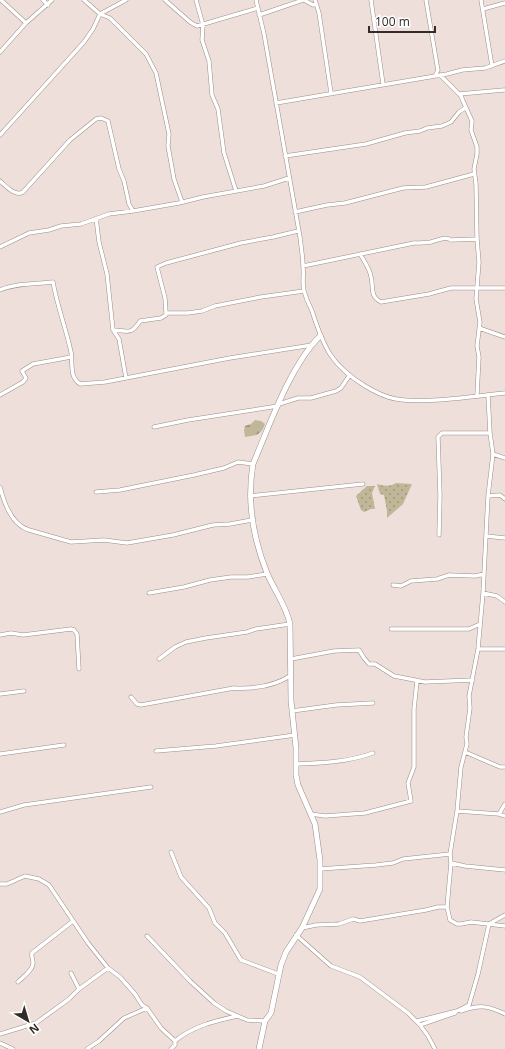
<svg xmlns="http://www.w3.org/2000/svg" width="505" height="1049" viewBox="0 0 505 1049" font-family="'Open Sans',sans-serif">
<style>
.grass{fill:url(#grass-dots)}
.forest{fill:url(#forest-firs)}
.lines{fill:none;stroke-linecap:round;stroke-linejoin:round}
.street-casing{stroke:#9b8d88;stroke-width:4.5}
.secondary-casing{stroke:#9b8d88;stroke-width:6}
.street{stroke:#fff;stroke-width:3.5}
.secondary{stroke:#fff;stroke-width:5}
</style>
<defs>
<pattern id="grass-dots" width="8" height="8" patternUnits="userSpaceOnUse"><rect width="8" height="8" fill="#c0b799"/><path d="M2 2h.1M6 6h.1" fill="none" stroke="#9d957d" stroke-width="1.8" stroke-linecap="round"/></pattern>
<pattern id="forest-firs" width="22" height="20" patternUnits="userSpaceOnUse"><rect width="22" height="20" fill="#c0b799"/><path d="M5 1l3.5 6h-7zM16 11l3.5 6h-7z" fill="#9d957d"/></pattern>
</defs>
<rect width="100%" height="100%" fill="#efdfda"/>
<!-- grass -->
<path class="grass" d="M396 483 412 484 403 504 387 518V511L384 495 380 494 377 484C384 486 389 487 396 483Z
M367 486H375L372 493 375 509H371L364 512 361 510 356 496Z"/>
<!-- forest -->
<path class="forest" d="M255 420 261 421 265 424C261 436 256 435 245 437L244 430 245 426 251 424Z"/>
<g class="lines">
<!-- street casing -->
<g class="street-casing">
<path id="street" d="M1 0 26 23
M43 0 48 5
M84 0 100 14 110 18 146 54 156 73 169 134 168 146 174 179 182 202
M165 0 190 22 197 26 258 8
M196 0 203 25 202 40 209 61 212 95 218 109 224 153 236 191
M256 0 264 34 300 237C301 247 303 257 303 267 304 275 302 284 304 291 306 298 309 305 312 311 324 348 331 365 365 386 375 392 384 397 396 399 427 404 473 396 505 393
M304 0 313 5 316 4
M315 0 319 13 331 93
M371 0 383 84
M426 0 437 65 438 70 435 76
M481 0 492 66
M483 9 505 3
M259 15 303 0
M0 52 26 23 52 0
M440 75 461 96 463 101 472 121 471 130 477 147V154L474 169 476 184 477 239 479 262 476 299 480 322 477 346 479 357 477 395
M459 94 504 90
M276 103 447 74 462 70 485 68 505 61
M0 135 84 42 93 29 100 14 126 0
M285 156 366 144 405 133 420 131 427 128 442 126 451 122 459 112 465 108
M0 181C6 186 15 197 23 192L70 140 96 119 101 118 108 121 119 169 124 181 129 204 133 211
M295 212 327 205 345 203 403 188 426 187 474 174
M96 218 99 242 107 274 113 330 119 339 126 378
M0 247 29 233 49 230 61 226 81 224 109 214 133 211 179 203 203 197 264 186 289 178
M360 254C364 261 370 269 371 277 374 287 369 296 381 302L429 294 451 288H505
M303 266 414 243C420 243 425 243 431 242 438 240 445 236 451 240L477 239
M0 290C16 283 36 284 53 282 57 306 66 328 71 352 73 363 69 377 80 384L105 382 230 358 312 345
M166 313 165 298 157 267 166 263 241 243 273 237 298 231
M479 328 505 337
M113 330C129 331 131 335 140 321L161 318 166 315V313H188L202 311 215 306 261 297 304 291
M0 395 23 382 26 378 22 371 33 364 71 357
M488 395 490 433 493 454 488 496 483 593 478 649 469 696 470 708 466 737 467 744 461 767 457 811 450 854 451 863 465 866 505 870
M279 404 298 398H311L336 391 341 388 349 376
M154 427 188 420 278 406
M493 454 505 458
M0 487C4 503 12 525 29 530L71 542 104 540 127 543 173 535 213 525 230 524 252 520
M96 492 120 490 194 475 224 468 238 462 253 464
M250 496 363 484
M488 496 500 495 505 499
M439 535 440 495 438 437 442 433H490
M486 536 505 538
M393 585 401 586 411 581 437 579 449 575 475 576 484 574
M149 593 184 587 210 580 231 577H248L267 574
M483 593 497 596 505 602
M391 629H469L480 624
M0 635 11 633 23 635 71 629 74 630 77 634 79 669
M478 649H505
M159 659 175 647 186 642 206 638 247 632 256 629 290 624
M291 659 334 651 359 650 364 658 369 664H375L394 676 425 682 473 680
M0 694 24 691
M131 697 137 704 141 705 234 688C253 689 274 686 290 676
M292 711 336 705 373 703
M156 751 216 746 295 735
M465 752 500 767H505
M0 754 64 745
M296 764C322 763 348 762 373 753
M457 811 499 814 505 816
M0 812 24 805 151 787
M311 814 325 816 365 813 411 801 408 783 414 767V709L417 681
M499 814 505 804
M171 852 181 877 209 908 215 923 225 933 241 960 278 974
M451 863 447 907 450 920 457 924H461L471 922 505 926
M320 869 376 865 393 863 403 859 450 854
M0 884H7L25 876 39 879 49 885 88 943 108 968 120 977 135 994 142 1005 147 1008 161 1028 175 1041
M302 928 316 925 339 924 353 919 360 921 426 910 438 907H447
M296 935 331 966 360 977 408 1013 420 1025 428 1036 435 1049
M147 936 190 981 214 1003 226 1011 247 1020 265 1021
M71 973 79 989 108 968
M18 982C23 977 33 970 33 963 33 958 31 957 32 953L73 921
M461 1011C479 1005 487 1005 505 1014
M417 1021 457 1011 469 1005 478 974 489 924 505 915
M420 1025 455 1013
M0 1034 36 1023 69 999 79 989
M0 1043 13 1049
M87 1049 99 1041 124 1018 147 1008
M171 1049 175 1045V1041C193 1026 215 1021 237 1016"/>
</g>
<!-- secondary casing -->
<g class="secondary-casing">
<path id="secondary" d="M259 1049 265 1021 271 1013 281 965 286 952 302 928 320 889V860L315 824 298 785 296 775V748L291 701 290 624C286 605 274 590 267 573 253 538 247 500 253 464 270 424 290 366 320 336"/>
</g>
<!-- street -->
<use href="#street" class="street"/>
<!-- secondary -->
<use href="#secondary" class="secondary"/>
</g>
<!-- north arrow -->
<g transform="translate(28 1021) rotate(142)" stroke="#ffffff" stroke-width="3" paint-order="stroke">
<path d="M0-3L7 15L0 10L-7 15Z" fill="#312b29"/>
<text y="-6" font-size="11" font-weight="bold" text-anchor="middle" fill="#312b29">N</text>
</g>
<!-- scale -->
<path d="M369 26v6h66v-6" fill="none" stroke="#312b29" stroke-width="2"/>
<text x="375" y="26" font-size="12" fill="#312b29" stroke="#ffffff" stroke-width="3" paint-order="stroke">100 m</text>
</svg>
